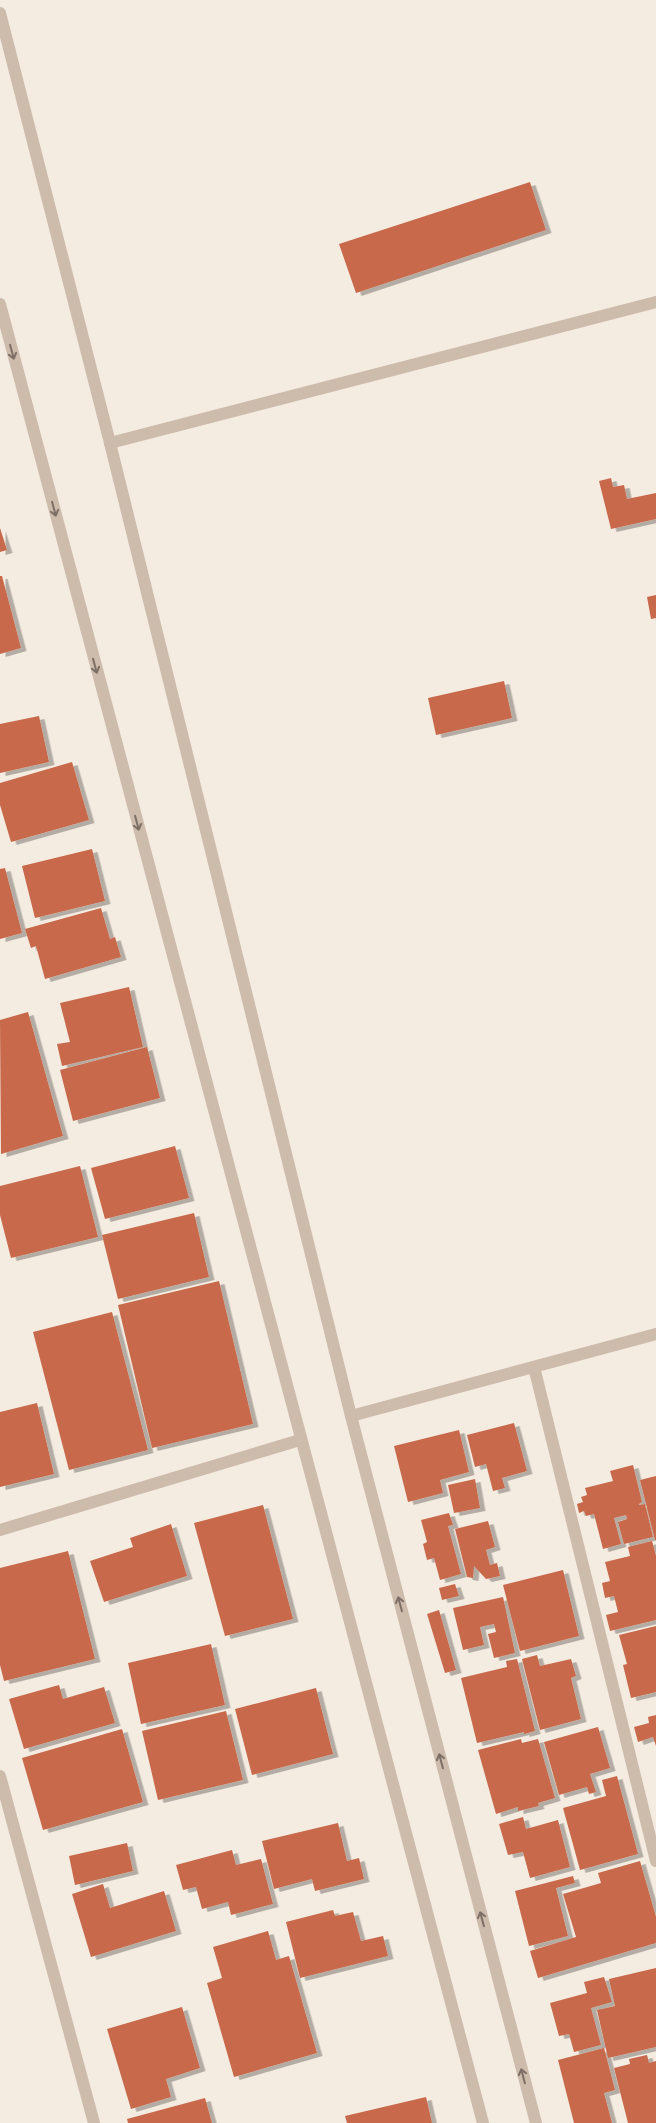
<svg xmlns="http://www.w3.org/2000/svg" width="656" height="2123" viewBox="0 0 656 2123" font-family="Commissioner,sans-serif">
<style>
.building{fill:#c8694b;filter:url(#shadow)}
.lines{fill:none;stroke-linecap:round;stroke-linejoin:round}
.minor{stroke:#cdbbac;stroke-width:12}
.tertiary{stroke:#cdbbac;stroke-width:12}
.oneway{stroke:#7d6f65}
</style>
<defs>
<filter id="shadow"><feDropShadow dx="5.5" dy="3" stdDeviation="0" flood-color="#0004"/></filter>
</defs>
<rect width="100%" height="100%" fill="#f4ebe1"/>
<!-- building -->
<path class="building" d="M530 182 546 230 356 293 339 244Z
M611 478 613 487 624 485 627 499 656 493V519L611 529 599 481Z
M0 528 7 550 0 552Z
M0 576H2L21 648 0 654Z
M656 595V618L651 619 647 597Z
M504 681 512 718 436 735 428 698Z
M39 716 49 762 0 773V724Z
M72 762 89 820 11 842 0 805V783Z
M92 849 105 901 35 918 22 866Z
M5 868 22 933 0 939V869Z
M101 908 110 939 115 937 121 957 45 979 36 946 31 948 25 929Z
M129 987 143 1047 62 1066 57 1044 70 1042 60 1003Z
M28 1012 63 1136 1 1154 0 1020Z
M147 1047 160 1098 73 1121 60 1070Z
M175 1146 189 1198 105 1219 91 1168Z
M80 1166 98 1237 11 1258 0 1215V1186Z
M194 1213 209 1277 118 1299 102 1235Z
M219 1281 253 1424 152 1448 118 1305Z
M112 1312 148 1450 69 1470 33 1332Z
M37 1403 54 1474 0 1487V1412Z
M514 1423 527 1471 502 1478 505 1488 493 1491 486 1464 475 1467 467 1435Z
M459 1430 469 1472 440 1480 443 1493 408 1502 394 1446Z
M633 1465 642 1502 639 1504V1505L645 1504 653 1537 624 1544 618 1522 627 1519 626 1515 614 1518 621 1544 603 1549 594 1514 586 1516 584 1511 579 1513 577 1504 583 1502 581 1497 587 1495 585 1488 613 1481 610 1471Z
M656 1476V1540H655L640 1480Z
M475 1479 480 1508 454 1513 448 1485Z
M263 1505 293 1619 225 1636 194 1523Z
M449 1513 453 1525 448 1526 461 1574 440 1580 434 1558 427 1560 423 1544 427 1542 421 1520Z
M488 1521 495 1547 486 1550 490 1565 497 1563 500 1576 486 1579 474 1566 473 1578 467 1577 455 1529Z
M171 1524 187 1576 104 1602 90 1561 133 1547 130 1538Z
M652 1541 656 1556V1620L610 1631 606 1615 618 1612 614 1596 605 1598 602 1583 610 1581 605 1562 630 1556 628 1547Z
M68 1551 95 1659 4 1681 0 1665V1568Z
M563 1570 579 1636 520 1651 503 1585Z
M455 1584 459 1596 442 1600 439 1588Z
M503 1597 515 1653 494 1658 488 1634 496 1632 494 1624 480 1627 484 1645 463 1650 453 1608Z
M439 1610 456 1670 445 1673 427 1614Z
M656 1626V1692L631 1698 623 1665 627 1664 619 1635Z
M211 1644 225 1705 141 1724 128 1663Z
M537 1655 540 1666 571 1659 576 1676 571 1678 581 1719 540 1730 522 1659Z
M517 1659 535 1731 524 1734V1732L477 1743 461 1678 507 1667 506 1661Z
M59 1685 63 1699 104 1687 115 1723 24 1749 9 1699Z
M316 1688 333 1754 252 1775 235 1709Z
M226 1711 243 1780 158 1800 142 1731Z
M656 1715V1746L653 1737 638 1742 634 1727 649 1723 648 1717Z
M598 1727 610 1768 590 1774 596 1792 589 1794 587 1787 559 1795 544 1742Z
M122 1729 143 1802 43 1830 22 1758Z
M521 1739 522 1743 538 1739 555 1798 538 1803 539 1806 518 1811V1807L496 1814 478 1750Z
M617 1776 638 1854 580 1870 563 1808 606 1796 602 1780Z
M523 1817 526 1829 558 1820 570 1867 530 1878 523 1852 508 1855 499 1824Z
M338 1823 347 1861 359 1858 364 1879 315 1891 312 1879 274 1889 262 1841Z
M127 1843 133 1871 75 1885 69 1856Z
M232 1850 236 1865 261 1859 273 1904 231 1915 228 1902 202 1909 196 1887 183 1890 176 1865Z
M640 1861 656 1917V1943L538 1978 530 1951 576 1937 563 1894 601 1883 598 1873Z
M573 1876 575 1883 556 1888 568 1936 529 1946 515 1891Z
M103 1884 110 1908 164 1891 176 1931 91 1957 72 1894Z
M333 1910 335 1916 353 1912 361 1941 383 1936 388 1956 300 1978 286 1922Z
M268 1931 276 1960 289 1956 317 2053 234 2077 207 1983 222 1978 213 1947Z
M656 1968V2047L608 2058 597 2010 615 2006 609 1979Z
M604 1977 612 2002 591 2008 601 2045 574 2052 569 2034 559 2036 550 2003 587 1993 584 1982Z
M182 2007 200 2068 166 2079 171 2097 131 2109 107 2029Z
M604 2048 615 2090 604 2093 612 2123H574L558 2060Z
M647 2055 649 2063 656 2061V2123H628L614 2068 630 2064 629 2059Z
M426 2097 432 2123H347L345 2116Z
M205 2098 212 2123H128L127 2119Z"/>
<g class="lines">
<!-- minor -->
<path class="minor" d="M110 443 656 302
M534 1367 656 1861
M351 1416 656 1334
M0 1530 300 1440
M0 1776 94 2123"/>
<!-- tertiary -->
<path class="tertiary" d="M0 13 110 443 351 1416 536 2123
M0 304 483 2123"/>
</g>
<!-- one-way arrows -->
<defs><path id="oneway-shaft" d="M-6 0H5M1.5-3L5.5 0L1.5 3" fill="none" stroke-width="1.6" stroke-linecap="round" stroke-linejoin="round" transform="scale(1.25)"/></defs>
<g class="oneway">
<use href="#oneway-shaft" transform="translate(12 352) rotate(75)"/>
<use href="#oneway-shaft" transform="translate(54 509) rotate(75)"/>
<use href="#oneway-shaft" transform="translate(95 666) rotate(75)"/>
<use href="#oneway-shaft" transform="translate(137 823) rotate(75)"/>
<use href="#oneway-shaft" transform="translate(400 1604) rotate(-105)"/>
<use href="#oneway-shaft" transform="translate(441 1761) rotate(-105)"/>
<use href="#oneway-shaft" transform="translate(482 1919) rotate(-105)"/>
<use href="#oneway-shaft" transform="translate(523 2076) rotate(-105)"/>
</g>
</svg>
